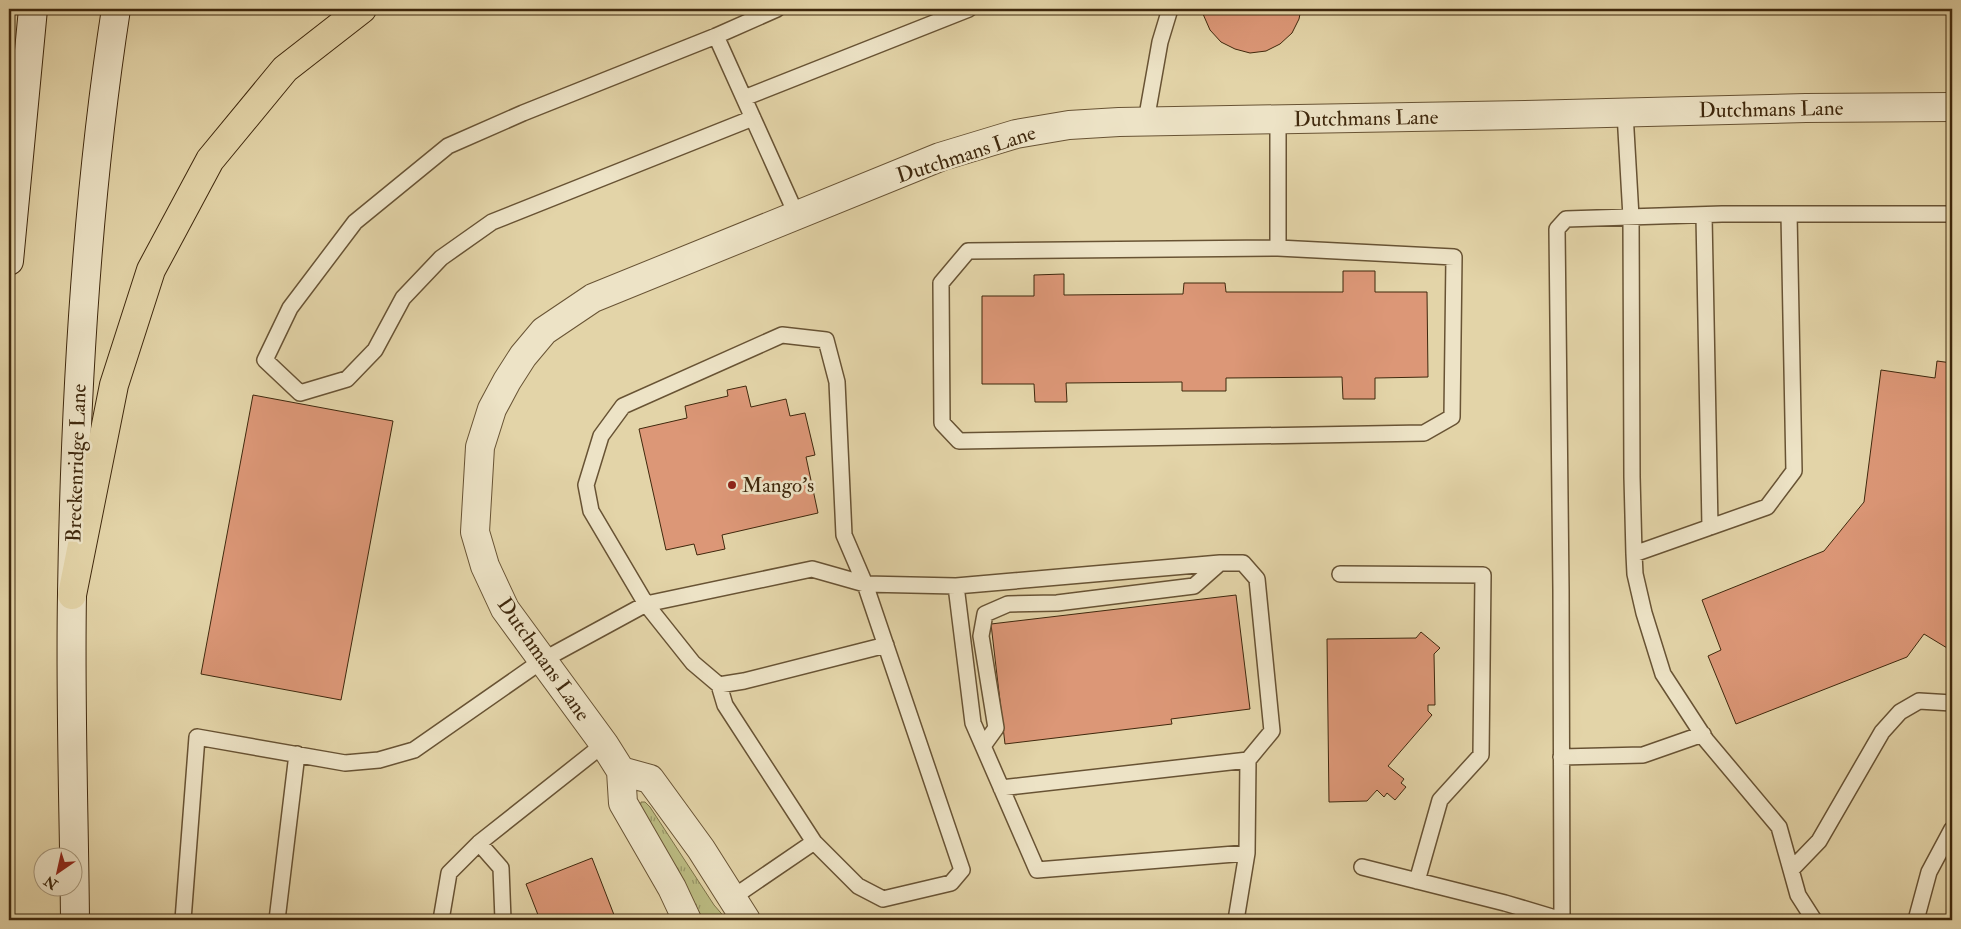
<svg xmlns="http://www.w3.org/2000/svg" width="1961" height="929" viewBox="0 0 1961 929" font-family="'IM FELL Double Pica',serif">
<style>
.grass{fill:url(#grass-tufts);stroke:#7d7248}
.building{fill:#dc9777;stroke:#3f280d}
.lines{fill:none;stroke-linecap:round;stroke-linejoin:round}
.service-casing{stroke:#685334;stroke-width:18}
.minor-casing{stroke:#685334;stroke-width:30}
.secondary-casing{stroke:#3f280d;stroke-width:30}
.motorway-casing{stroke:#3f280d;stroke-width:30}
.service{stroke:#ede3c6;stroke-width:15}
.minor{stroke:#ede3c6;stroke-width:28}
.secondary{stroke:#ede3c6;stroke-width:28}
.motorway{stroke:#e3d4a8;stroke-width:28}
.poi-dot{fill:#8f2418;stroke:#ede3c6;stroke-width:2}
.labels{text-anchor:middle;stroke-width:5;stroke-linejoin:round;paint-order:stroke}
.street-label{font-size:21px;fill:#3f280d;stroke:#ede3c6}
.poi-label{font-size:21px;fill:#3f280d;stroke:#ede3c6;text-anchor:start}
</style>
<defs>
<pattern id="grass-tufts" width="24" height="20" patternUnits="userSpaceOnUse" patternTransform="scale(1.25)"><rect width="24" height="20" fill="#bbbb82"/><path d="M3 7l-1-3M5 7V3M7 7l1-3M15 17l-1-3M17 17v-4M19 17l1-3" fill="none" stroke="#999869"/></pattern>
</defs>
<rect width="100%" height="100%" fill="#e3d4a8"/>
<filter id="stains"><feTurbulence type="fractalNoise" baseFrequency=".004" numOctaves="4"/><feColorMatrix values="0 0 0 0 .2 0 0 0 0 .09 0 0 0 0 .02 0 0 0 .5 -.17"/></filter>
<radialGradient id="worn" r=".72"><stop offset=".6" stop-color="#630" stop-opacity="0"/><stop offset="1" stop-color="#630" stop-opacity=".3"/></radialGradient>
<!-- grass -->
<path class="grass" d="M641 802H645L650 807 714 905 727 920H703L673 862 640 809Z"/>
<!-- building -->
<path class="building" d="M1203 9H1301L1299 19 1292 33 1280 44 1266 51 1250 53 1235 49 1221 42 1210 30 1203 14Z
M1343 271H1375V292H1427L1428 377 1375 378V399H1343L1342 377 1226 378V391H1182V382L1066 383 1067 402H1035L1034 384H982V296H1034V275L1064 274V295L1183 294 1184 283H1225L1226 292H1343Z
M1937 361 1952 363V651L1924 634 1907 657 1736 724 1708 656 1721 650 1702 600 1824 551 1864 502 1881 370 1935 378Z
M746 386 751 407 786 399 790 416 805 413 815 455 806 457 818 513 722 535 725 549 697 555 694 544 666 550 639 429 687 418 685 406 728 396 727 390Z
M253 395 393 421 341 700 201 674Z
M1236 595 1250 709 1171 719 1172 724 1005 744 991 624Z
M1421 632 1440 648 1434 654 1435 705H1428V711L1432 715 1388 766 1404 779 1401 783 1406 787 1395 800 1387 793 1384 797 1377 790 1367 801 1329 802 1327 639 1416 638Z
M592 858 616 920H540L526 884Z"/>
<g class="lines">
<!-- service casing -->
<g class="service-casing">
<path id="service" d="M716 36 777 9
M744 98 969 9
M1625 113 1631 217 1632 477 1634 554 1635 574 1644 613 1663 674 1706 740 1779 827 1798 895 1814 920
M753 118 492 222 441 258 403 298 375 350 347 379 300 393 265 360 290 308 355 222 448 146 523 113 716 36 797 216
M1278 119V248L968 251 941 283 942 423 959 441 1424 433 1452 417 1454 257 1278 248
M1146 121 1160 42 1170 9
M1704 216 1710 527
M1634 554 1767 507 1794 471 1789 214
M1340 574 1483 575 1481 755 1440 800 1417 881
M956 586 973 723 1037 870 1247 853
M719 685 725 705 814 842
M983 746 996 728 981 636 985 614 1008 604 1057 603 1194 586 1220 563
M1561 757 1643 755 1703 734
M1001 788 1248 760
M479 843 501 868 503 920
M1362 867 1505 903 1562 920 1561 589 1557 229 1566 219 1722 214H1952
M1791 870 1819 841 1882 732 1900 712 1919 701 1952 703
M732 898 814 842 858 886 883 899 951 883 962 870 865 584 844 535 837 382 826 340 782 335 623 406 601 436 586 485 591 511 646 604 693 663 719 685 744 681 886 645
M183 920 197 737 345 763 379 760 414 750 543 660 646 604 812 569 865 584 956 586 1220 563H1243L1257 579 1272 731 1248 760 1247 853 1236 920
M277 920 297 754
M441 920 449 873 479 843 604 744
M1916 920 1929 872 1952 829"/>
</g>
<!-- minor casing -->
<g class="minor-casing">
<path id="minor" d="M621 771 650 779 701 849 746 920
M687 920 672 888 623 803 621 771 604 744 505 609 485 566 475 532 480 447 492 409 507 381 523 356 544 331 593 298 940 157 1016 134 1069 125 1119 122 1525 115 1806 108 1952 107"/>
</g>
<!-- secondary casing -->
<g class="secondary-casing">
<path id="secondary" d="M9 261 33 9
M75 920C74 812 70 703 72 594 75 399 86 202 116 9"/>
</g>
<!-- motorway casing -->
<g class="motorway-casing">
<path id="motorway" d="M72 595 114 385 151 270 210 160 285 69 362 9"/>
</g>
<!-- service -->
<use href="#service" class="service"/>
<!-- minor -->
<use href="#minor" class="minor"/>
<!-- secondary -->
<use href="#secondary" class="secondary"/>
<!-- motorway -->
<use href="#motorway" class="motorway"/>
</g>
<!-- markers -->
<circle class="poi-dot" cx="732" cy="485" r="5"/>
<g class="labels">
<!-- street labels -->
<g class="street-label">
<text transform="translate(1771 109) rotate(-1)" y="7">Dutchmans Lane</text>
<text transform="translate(1366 118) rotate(-1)" y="7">Dutchmans Lane</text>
<text transform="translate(966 154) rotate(-18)" y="7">Dutchmans Lane</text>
<text transform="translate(76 463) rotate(-88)" y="7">Breckenridge Lane</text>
<text transform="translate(544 659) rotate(55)" y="7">Dutchmans Lane</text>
</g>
<!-- poi labels -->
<g class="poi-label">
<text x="742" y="492">Mango's</text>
</g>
</g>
<!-- margin -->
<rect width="1961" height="929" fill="none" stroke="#e3d4a8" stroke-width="30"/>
<rect x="10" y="10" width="1941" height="909" fill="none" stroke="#3f280d" stroke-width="2.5"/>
<rect x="15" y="15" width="1931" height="899" fill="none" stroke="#3f280d"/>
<!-- north arrow -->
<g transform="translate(58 872) rotate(214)"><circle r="24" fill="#ede3c6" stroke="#a7987c"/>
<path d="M0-4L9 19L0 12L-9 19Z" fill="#8f2418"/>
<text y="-8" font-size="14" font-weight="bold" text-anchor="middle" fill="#3f280d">N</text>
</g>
<rect width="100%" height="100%" filter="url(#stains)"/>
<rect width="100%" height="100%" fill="url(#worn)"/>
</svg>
